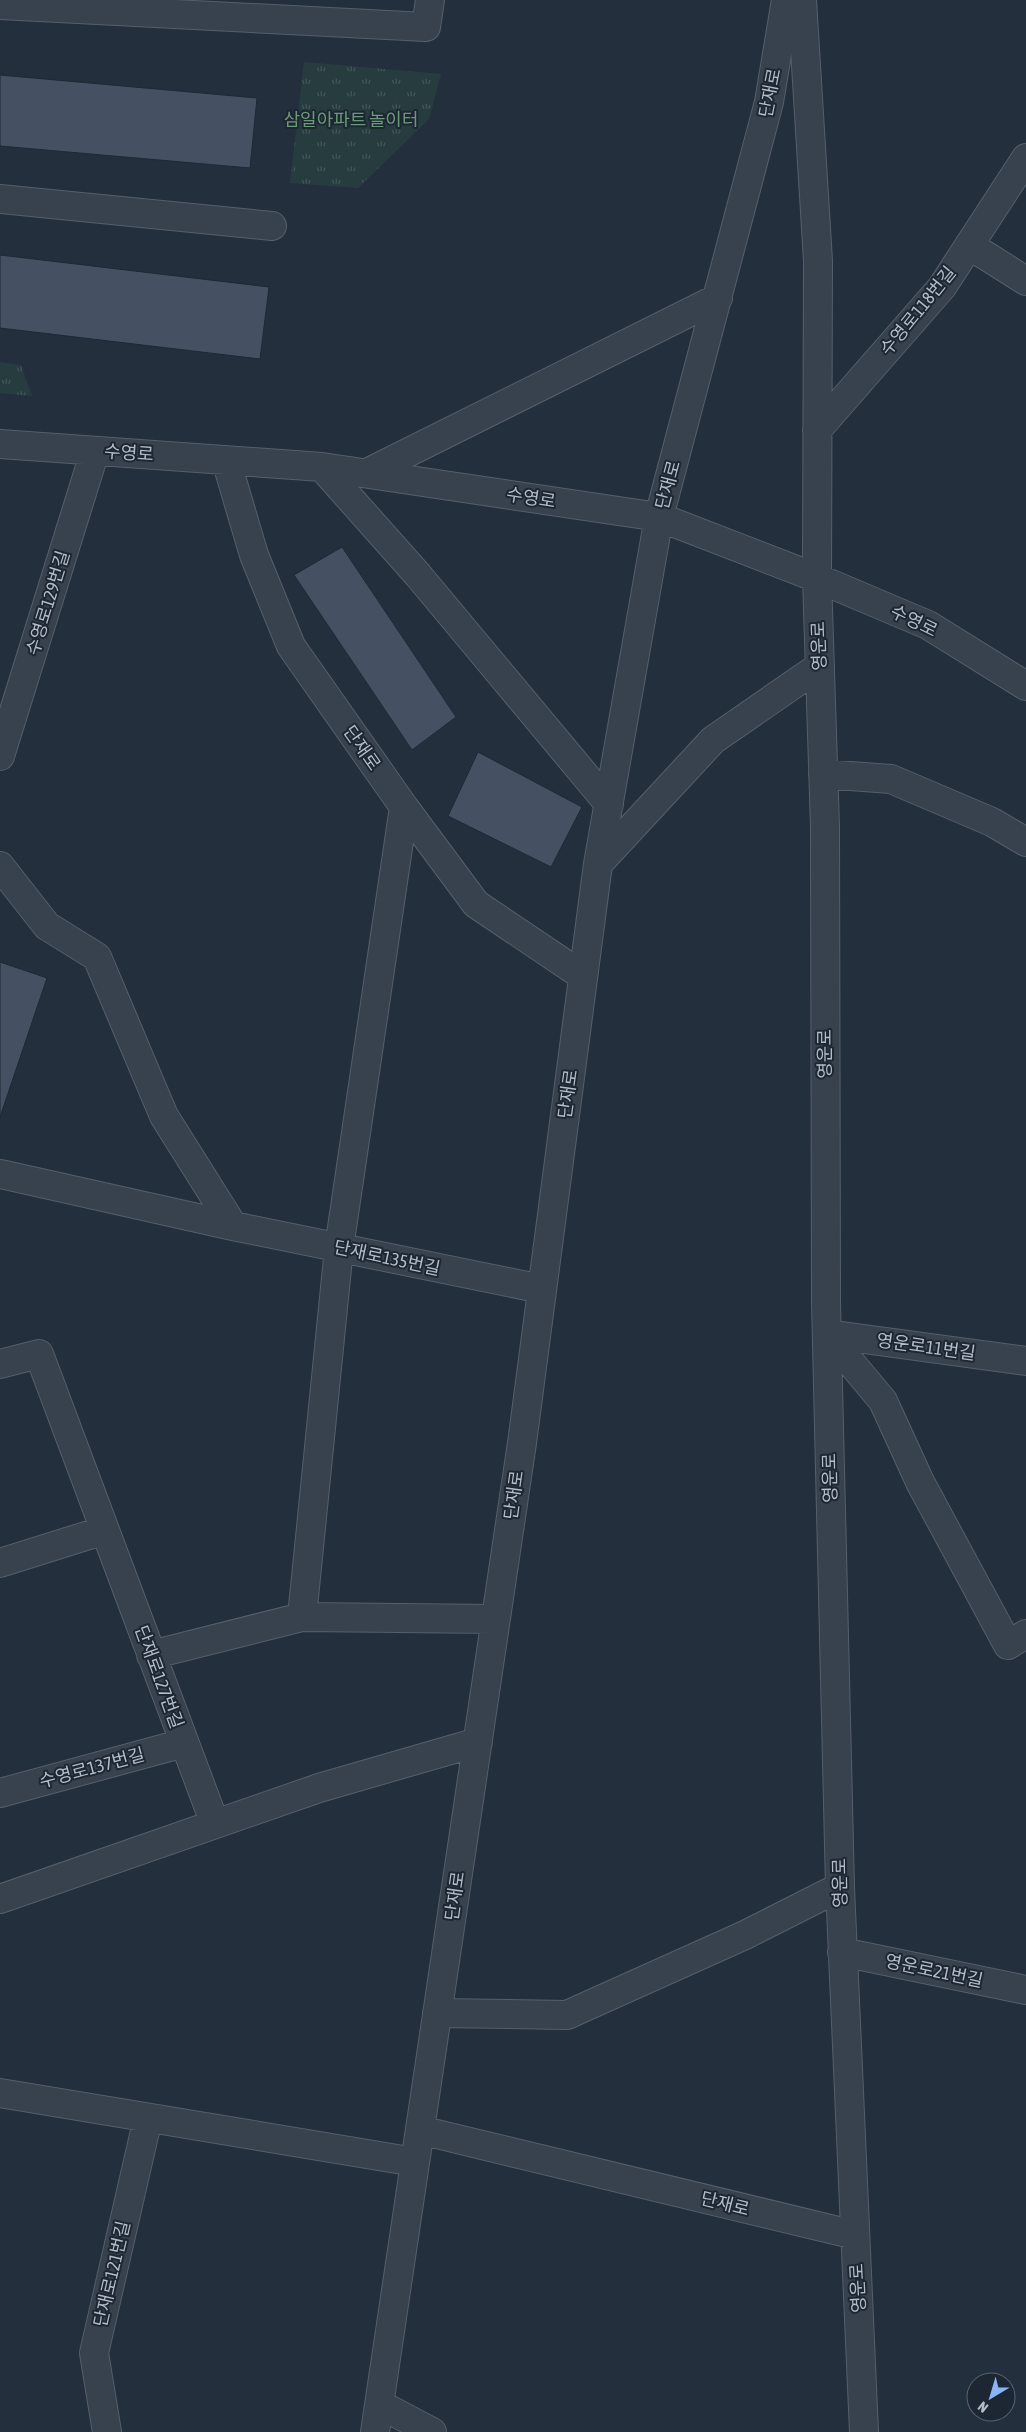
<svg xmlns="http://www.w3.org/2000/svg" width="1026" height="2432" viewBox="0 0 1026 2432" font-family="'Asap Condensed','Noto Sans KR',sans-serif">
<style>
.park{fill:url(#park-tufts)}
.building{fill:#455162;stroke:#1f2835}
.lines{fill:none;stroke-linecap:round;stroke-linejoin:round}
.minor-casing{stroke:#565f6c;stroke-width:30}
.minor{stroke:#38414e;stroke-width:28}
.labels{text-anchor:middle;stroke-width:4;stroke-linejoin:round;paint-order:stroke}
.street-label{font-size:18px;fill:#b4bcc9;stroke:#1d2633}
.park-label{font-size:18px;fill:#6b9a76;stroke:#1d2633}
</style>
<defs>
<pattern id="park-tufts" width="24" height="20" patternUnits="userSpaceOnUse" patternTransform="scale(1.25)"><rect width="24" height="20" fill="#263c3f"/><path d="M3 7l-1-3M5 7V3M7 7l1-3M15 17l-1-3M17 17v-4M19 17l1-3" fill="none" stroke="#435659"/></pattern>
</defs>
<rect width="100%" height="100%" fill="#242f3e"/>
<!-- park -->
<path class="park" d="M304 62 441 74 429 119 358 188 290 183Z
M0 362 21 365 32 396 0 393Z"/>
<!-- building -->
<path class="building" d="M0 75 257 98 250 168 0 146Z
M0 255 269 287 260 359 0 328Z
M342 547 456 717 412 750 294 575Z
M478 752 582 807 551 867 448 816Z
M0 962 47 978 0 1117Z"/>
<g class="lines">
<!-- minor casing -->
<g class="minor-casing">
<path id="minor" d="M802 0 818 261 817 578 825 827 826 1302 840 1887 864 2432
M0 5 426 27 430 0
M0 199 272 226
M969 245 1026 281
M817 430 942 287 1026 158
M0 444 322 467 659 517 817 578 928 625 1026 686
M226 460 254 555 291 646 404 807 476 904 583 976
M322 467 418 575 609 804
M367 473 718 298
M0 756 95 451
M823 774 891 779 992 822 1026 842
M598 864 713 740 820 666
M0 866 47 926 97 957 164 1116 233 1226
M0 1174 233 1226 542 1289
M827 1334 883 1401 920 1482 1008 1645 1026 1634
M827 1334 1026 1361
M0 1364 39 1354 215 1824
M0 1563 105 1530
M302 1617 339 1248 404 807
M151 1655 302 1617 496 1619
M0 1793 184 1743
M0 1899 319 1788 478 1742
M842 1952 1026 1990
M437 2013 567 2015 745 1935 840 1887
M0 2093 415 2162
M420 2130 855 2235
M379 2404 432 2432
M107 2432 94 2353 148 2118
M375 2432 522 1443 598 864 659 517 769 102 786 0"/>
</g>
<!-- minor -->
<use href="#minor" class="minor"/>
</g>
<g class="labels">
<!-- street labels -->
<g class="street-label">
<text transform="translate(770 93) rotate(-79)" y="6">단재로</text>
<text transform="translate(918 311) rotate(-51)" y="6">수영로118번길</text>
<text transform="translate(129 453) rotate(4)" y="6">수영로</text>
<text transform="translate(668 485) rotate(-75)" y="6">단재로</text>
<text transform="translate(531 498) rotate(9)" y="6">수영로</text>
<text transform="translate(48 603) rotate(-73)" y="6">수영로129번길</text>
<text transform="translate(914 621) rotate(26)" y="6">수영로</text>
<text transform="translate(819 646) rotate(-92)" y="6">영운로</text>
<text transform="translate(362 748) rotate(55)" y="6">단재로</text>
<text transform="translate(825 1054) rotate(-90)" y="6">영운로</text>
<text transform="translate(568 1094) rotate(-82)" y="6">단재로</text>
<text transform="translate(387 1258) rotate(12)" y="6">단재로135번길</text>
<text transform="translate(926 1347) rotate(8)" y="6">영운로11번길</text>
<text transform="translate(830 1478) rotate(-91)" y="6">영운로</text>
<text transform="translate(514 1495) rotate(-82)" y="6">단재로</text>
<text transform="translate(159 1677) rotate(70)" y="6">단재로127번길</text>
<text transform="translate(92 1768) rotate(-15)" y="6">수영로137번길</text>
<text transform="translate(840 1883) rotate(-91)" y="6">영운로</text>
<text transform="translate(455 1896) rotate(-82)" y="6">단재로</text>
<text transform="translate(934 1971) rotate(12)" y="6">영운로21번길</text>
<text transform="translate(725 2204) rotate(14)" y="6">단재로</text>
<text transform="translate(112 2274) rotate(-77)" y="6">단재로121번길</text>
<text transform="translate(858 2288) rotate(-93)" y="6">영운로</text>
</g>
<!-- park labels -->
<g class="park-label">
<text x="351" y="126">삼일아파트 놀이터</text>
</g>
</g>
<!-- north arrow -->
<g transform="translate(991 2397) rotate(218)"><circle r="24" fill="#1d2633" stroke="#59626f"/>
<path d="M0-4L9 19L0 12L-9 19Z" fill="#8ab4f8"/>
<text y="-8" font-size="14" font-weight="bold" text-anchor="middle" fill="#b4bcc9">N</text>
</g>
</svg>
